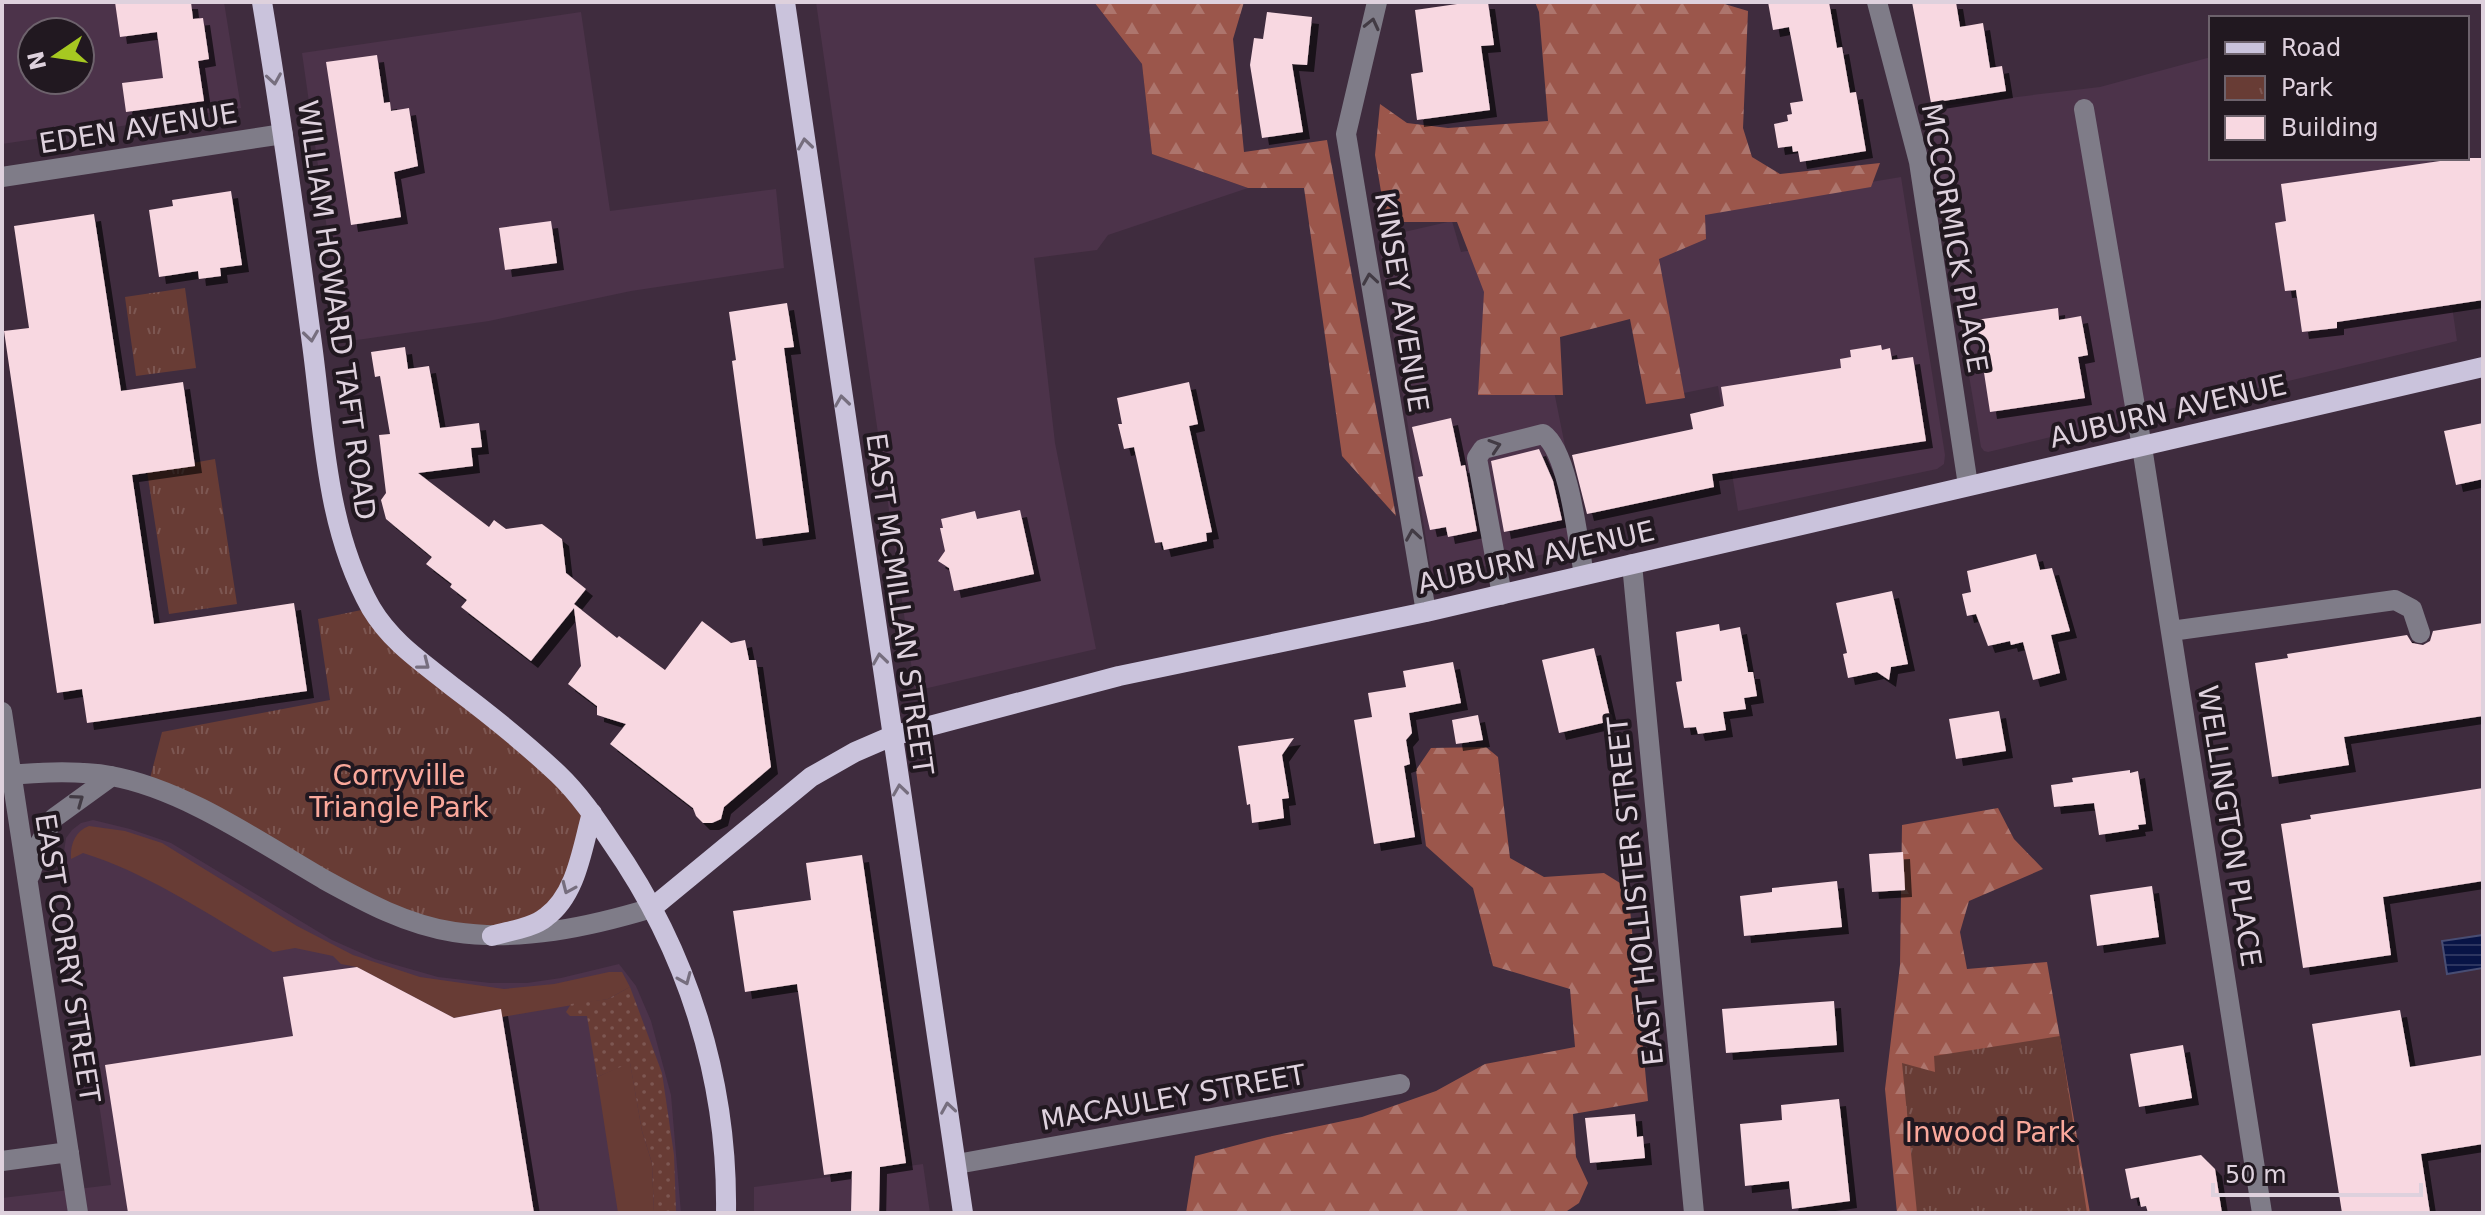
<svg xmlns="http://www.w3.org/2000/svg" width="2485" height="1215" viewBox="0 0 2485 1215" font-family="'DejaVu Sans',sans-serif">
<style>
.built{fill:#4c334a;fill-rule:evenodd}
.grass{fill:#683c35}
.forest{fill:url(#forest-firs)}
.park{fill:url(#park-tufts)}
.garden{fill:url(#garden-dots)}
.water{fill:url(#water-rules);stroke:#484d73;stroke-width:2}
.building{fill:#f8d8e1;filter:url(#shadow)}
.lines{fill:none;stroke-linecap:round;stroke-linejoin:round}
.minor{stroke:#7f7c88;stroke-width:20}
.major{stroke:#cac3dc;stroke-width:20}
.oneway{stroke:#423b44}
.oneway2{stroke:#766e7e}
.labels{text-anchor:middle;stroke-width:8;stroke-linejoin:round;paint-order:stroke}
.street-label{font-size:28px;fill:#ded1dd;stroke:#211820}
.park-label{font-size:28px;fill:#faa89b;stroke:#211820}
</style>
<defs>
<pattern id="forest-firs" width="22" height="20" patternUnits="userSpaceOnUse" patternTransform="scale(2)"><rect width="22" height="20" fill="#9b564b"/><path d="M5 1l3.5 6h-7zM16 11l3.5 6h-7z" fill="#ad756d"/></pattern>
<pattern id="park-tufts" width="24" height="20" patternUnits="userSpaceOnUse" patternTransform="scale(2)"><rect width="24" height="20" fill="#683c35"/><path d="M3 7l-1-3M5 7V3M7 7l1-3M15 17l-1-3M17 17v-4M19 17l1-3" fill="none" stroke="#7d5752"/></pattern>
<pattern id="garden-dots" width="8" height="8" patternUnits="userSpaceOnUse" patternTransform="scale(2)"><rect width="8" height="8" fill="#683c35"/><path d="M2 2h.1M6 6h.1" fill="none" stroke="#7d5752" stroke-width="1.8" stroke-linecap="round"/></pattern>
<pattern id="water-rules" width="6" height="5" patternUnits="userSpaceOnUse" patternTransform="scale(2)"><rect width="6" height="5" fill="#081446"/><path d="M0 2.5h6" fill="none" stroke="#2c3560"/></pattern>
<filter id="shadow"><feDropShadow dx="7" dy="7" stdDeviation="0" flood-color="#0009"/></filter>
</defs>
<rect width="100%" height="100%" fill="#3f2c3e"/>
<!-- built -->
<path class="built" d="M2 2H224L241 108 2 144ZM32 32H80V80H32Z
M816 2H1094L1142 64 1152 154 1248 188 1108 235 1097 250 1034 258 1055 443 1096 649 915 691Z
M581 12 610 211 776 189 784 268 631 291 489 321 343 342 302 53Z
M2211 57V158H2431L2457 341 1988 452 1984 451 1981 447 1924 108 2100 87Z
M1901 177 1945 455 1944 464 1937 469 1738 511 1718 386 1684 393 1650 219Z
M1452 221 1461 252 1524 241 1585 546 1432 577 1378 238Z
M93 820 130 829 171 843 332 940 375 959 438 977 490 983H527L561 978 619 964 636 986 651 1021 671 1095 681 1213H2V1198L111 1185 63 859 66 838 72 830 81 823Z
M923 1164 930 1213H754V1187Z"/>
<!-- grass -->
<path class="grass" d="M89 826 125 831 162 843 297 926 353 955 420 977 504 989 554 984 609 972H622L630 987 608 999 502 1017 500 1009 454 1018 357 967 341 964 333 956 295 948 273 952C213 918 149 873 83 853L71 859C70 845 75 831 89 826Z
M630 1062 642 1131 652 1163 654 1213H618L597 1077Z"/>
<!-- forest -->
<path class="forest" d="M1094 2H1244L1233 39 1244 152 1327 140 1396 516 1342 456 1304 188H1248L1152 154 1142 64Z
M1535 2H1718L1748 11 1743 128 1752 157 1780 174 1880 163 1871 187 1705 215 1706 239 1659 259 1685 398 1646 404 1630 319 1560 337 1563 395H1478L1484 292 1457 222H1386L1375 155 1380 104 1407 123 1448 128 1548 121 1539 12Z
M1486 747 1498 757 1510 858 1544 877 1604 873 1628 888 1648 1101 1573 1114 1576 1157 1588 1183 1579 1203 1564 1213H1186L1195 1156 1268 1137 1362 1117 1436 1091 1485 1064 1575 1047 1570 989 1493 966 1473 888 1426 846 1416 770 1431 748Z
M1998 808 2014 839 2043 869 1969 901 1960 932 1967 969 2047 962 2090 1213H1897L1885 1089 1900 965 1902 825Z"/>
<!-- park -->
<path class="park" d="M185 288 196 368 136 376 125 297Z
M215 459 237 604 169 614 147 471Z
M371 608 592 813 570 888 519 934 412 922 148 786 162 732 330 700 318 619Z
M2060 1036 2087 1213H1917L1902 1063 1935 1072 1934 1056Z"/>
<!-- garden -->
<path class="garden" d="M630 987 662 1073 674 1155 676 1213H654L652 1163 642 1131 630 1063 597 1077 587 1016H570L566 1012 571 1004 608 999Z"/>
<!-- water -->
<path class="water" d="M2483 935V968L2447 974 2442 941Z"/>
<!-- building -->
<path class="building" d="M115 2H191L193 19 203 18 209 59 198 61 204 101 126 112 122 83 163 78 157 32 120 37Z
M1471 2H1488L1494 45 1481 46 1490 110 1417 120 1411 74 1423 72 1415 10Z
M1768 2H1829L1837 48 1842 47 1850 93 1856 92 1866 151 1800 162 1798 151 1793 152 1792 146 1778 148 1774 124 1788 121 1787 115 1792 114 1790 103 1803 101 1789 27 1773 30Z
M1912 2H1956L1960 27 1983 23 1990 68 2002 66 2006 91 1931 103Z
M1267 12 1312 17 1307 65 1292 64 1303 132 1262 138 1250 65 1254 38 1263 39Z
M377 55 384 103 390 102 391 111 409 108 418 166 394 172 401 217 351 225 326 62Z
M2446 158H2483V300L2337 322V328L2302 332 2296 290 2285 291 2275 223 2286 221 2281 184 2447 160Z
M231 191 242 265 220 268 221 276 199 279 198 271 159 277 149 210 173 206 172 200Z
M94 214 121 391 183 382 195 466 132 475 154 624 294 603 307 691 87 723 82 689 57 693 4 331 29 328 14 226Z
M551 221 557 263 505 270 499 228Z
M787 303 794 347 784 348 809 532 756 539 732 361 736 360 729 312Z
M2058 308 2059 320 2081 316 2088 355 2078 357 2085 398 1990 412 1976 320Z
M1881 345 1882 350 1890 348 1892 360 1913 357 1926 441 1712 474 1714 487 1587 514 1572 455 1693 429 1690 414 1724 406 1721 387 1841 368 1840 359 1851 357 1850 350Z
M405 347 408 369 429 366 440 428 479 423 482 447 471 448 473 466 418 473 489 527 494 520 506 529 542 524 562 539 566 573 586 589 574 604 617 638 619 636 665 670 702 621 731 643 745 640 749 660H756L771 767 724 807 721 819 712 823H703L696 816 693 808 610 744 626 724 597 715V706L568 684 581 666 574 608 531 661 461 607 467 600 450 587 452 584 426 564 432 557 386 519 381 500 386 493 379 435 390 434 380 376 375 377 371 352Z
M1189 382 1198 424 1189 426 1212 532 1206 533 1207 541 1164 550 1162 542 1155 543 1134 447 1124 449 1118 424H1122L1117 398Z
M1451 418 1461 466 1465 465 1477 531 1448 537 1446 527 1430 530 1418 477 1423 476 1412 427Z
M2483 423V479L2456 485 2444 431Z
M1539 449 1553 481 1562 520 1504 532 1491 461Z
M1020 510 1034 574 954 591 949 568 938 561 945 551 940 528H943L941 519 975 511 977 519Z
M2036 554 2040 570 2052 568 2070 631 2051 635 2060 673 2033 680 2023 642 2011 645 2010 641 1988 646 1976 614 1967 616 1962 594 1971 592 1967 571Z
M1892 591 1908 664 1891 667 1889 680 1877 672 1848 678 1843 654 1847 653 1836 603Z
M2483 623V716L2344 737 2349 765 2272 777 2255 663 2288 658 2287 654 2407 635 2412 643 2423 645 2430 641 2433 631Z
M1719 624 1720 631 1740 627 1748 672H1753L1757 696 1744 698 1746 709 1723 712 1726 730 1698 734 1696 727 1684 728 1676 682 1682 681 1676 632Z
M1594 648 1611 721 1559 733 1542 660Z
M1453 662 1461 703 1409 713 1412 733 1406 740 1410 764 1404 766 1415 837 1374 844 1354 720 1372 717 1368 693 1406 687 1403 671Z
M1999 711 2006 751 1956 759 1949 719Z
M1478 715 1483 740 1456 744 1452 720Z
M1294 738 1282 755 1289 798 1282 799 1284 818 1252 823 1250 804 1247 805 1238 746Z
M2130 770V773L2138 771 2146 824 2138 825 2139 829 2099 835 2094 803 2054 807 2051 785 2073 782 2072 778Z
M2483 788V881L2383 897 2391 955 2303 968 2281 824 2311 819 2310 815Z
M1903 852 1905 890 1872 892 1869 854Z
M862 855 906 1163 880 1167 879 1213H851L852 1171 824 1175 797 984 745 992 733 911 811 900 806 863Z
M1837 881 1842 927 1744 936 1740 896 1772 892V888Z
M2152 886 2159 937 2097 946 2090 895Z
M357 967 454 1018 501 1009 534 1213H128L105 1065 293 1036 283 977Z
M1834 1001 1837 1045 1726 1053 1722 1009Z
M2400 1010 2410 1067 2483 1055V1144L2421 1154 2430 1213H2342L2312 1024Z
M2183 1045 2192 1098 2139 1107 2130 1054Z
M1839 1099 1850 1201 1792 1209 1789 1181 1745 1186 1740 1124 1782 1120 1781 1105Z
M1635 1114 1637 1137 1643 1136 1645 1158 1590 1163 1585 1118Z
M2201 1155 2215 1169 2222 1213H2148L2146 1206 2141 1207 2139 1197 2131 1199 2125 1169Z"/>
<g class="lines">
<!-- minor -->
<path class="minor" d="M1377 2 1346 134 1426 612
M1877 2 1919 162 1968 485
M2084 109 2142 447 2262 1213
M2 177 283 134
M1632 564 1694 1213
M1502 595 1477 458 1483 449 1543 434C1569 452 1578 542 1584 575
M2171 631 2395 600 2412 609 2420 633
M2 712 78 1213
M2 776C38 772 75 770 111 776 184 789 261 843 325 880 365 902 407 925 454 932 520 942 589 927 652 908
M30 875 40 843 54 818 112 776
M2 1161 69 1152
M957 1164 1400 1084"/>
<!-- major -->
<path class="major" d="M262 2C281 116 297 230 312 344 324 433 326 528 371 608 392 643 422 662 453 687 489 714 525 743 558 774 579 794 596 819 612 843 688 952 728 1080 726 1213
M785 2 963 1213
M652 908 811 777 855 752 892 736 1119 676 1426 612 2483 367
M492 936C508 931 533 928 546 917 577 894 582 848 592 813"/>
</g>
<!-- one-way arrows -->
<defs><path id="oneway-chevron" d="M-2-3.5L2.5 0L-2 3.5" fill="none" stroke-width="1.6" stroke-linecap="round" stroke-linejoin="round" transform="scale(2)"/></defs>
<g class="oneway">
<use href="#oneway-chevron" transform="translate(1372 24) rotate(-77)"/>
<use href="#oneway-chevron" transform="translate(1370 279) rotate(-99)"/>
<use href="#oneway-chevron" transform="translate(1495 446) rotate(-18)"/>
<use href="#oneway-chevron" transform="translate(1413 535) rotate(-99)"/>
<use href="#oneway-chevron" transform="translate(78 800) rotate(-36)"/>
</g>
<g class="oneway2">
<use href="#oneway-chevron" transform="translate(274 79) rotate(81)"/>
<use href="#oneway-chevron" transform="translate(805 144) rotate(-98)"/>
<use href="#oneway-chevron" transform="translate(311 336) rotate(82)"/>
<use href="#oneway-chevron" transform="translate(842 401) rotate(-98)"/>
<use href="#oneway-chevron" transform="translate(880 659) rotate(-98)"/>
<use href="#oneway-chevron" transform="translate(424 664) rotate(38)"/>
<use href="#oneway-chevron" transform="translate(900 790) rotate(-98)"/>
<use href="#oneway-chevron" transform="translate(568 888) rotate(114)"/>
<use href="#oneway-chevron" transform="translate(685 979) rotate(67)"/>
<use href="#oneway-chevron" transform="translate(948 1108) rotate(-99)"/>
</g>
<g class="labels">
<!-- street labels -->
<g class="street-label">
<text transform="translate(138 128) rotate(-9)" y="10">EDEN AVENUE</text>
<text transform="translate(1955 238) rotate(80)" y="10">MCCORMICK PLACE</text>
<text transform="translate(1402 302) rotate(81)" y="10">KINSEY AVENUE</text>
<text transform="translate(337 310) rotate(82)" y="10">WILLIAM HOWARD TAFT ROAD</text>
<text transform="translate(2168 411) rotate(-13)" y="10">AUBURN AVENUE</text>
<text transform="translate(1536 557) rotate(-13)" y="10">AUBURN AVENUE</text>
<text transform="translate(900 604) rotate(82)" y="10">EAST MCMILLAN STREET</text>
<text transform="translate(2230 826) rotate(81)" y="10">WELLINGTON PLACE</text>
<text transform="translate(1635 891) rotate(-96)" y="10">EAST HOLLISTER STREET</text>
<text transform="translate(68 958) rotate(81)" y="10">EAST CORRY STREET</text>
<text transform="translate(1173 1097) rotate(-10)" y="10">MACAULEY STREET</text>
</g>
<!-- park labels -->
<g class="park-label">
<text x="399" y="785">Corryville<tspan x="399" dy="32">Triangle Park</tspan></text>
<text x="1990" y="1142">Inwood Park</text>
</g>
</g>
<!-- border -->
<rect width="2485" height="1215" fill="none" stroke="#ded1dd" stroke-width="8"/>
<!-- legend -->
<rect x="2209" y="16" width="260" height="144" fill="#211820" stroke="#6d626c" stroke-width="2"/>
<rect x="2225" y="42" width="40" height="12" fill="#cac3dc" stroke="#6d626c" stroke-width="2"/>
<text x="2281" y="56" font-size="24" fill="#ded1dd">Road</text>
<rect x="2225" y="76" width="40" height="24" fill="url(#park-tufts)" stroke="#6d626c" stroke-width="2"/>
<text x="2281" y="96" font-size="24" fill="#ded1dd">Park</text>
<rect x="2225" y="116" width="40" height="24" fill="#f8d8e1" stroke="#6d626c" stroke-width="2"/>
<text x="2281" y="136" font-size="24" fill="#ded1dd">Building</text>
<!-- north arrow -->
<g transform="translate(56 56) rotate(257)"><circle r="38" fill="#211820" stroke="#6d626c" stroke-width="2"/>
<path d="M0-6L14 30L0 20L-14 30Z" fill="#a6c821"/>
<text y="-12" font-size="22" font-weight="bold" text-anchor="middle" fill="#ded1dd">N</text>
</g>
<!-- scale -->
<path d="M2213 1183v12h208v-12" fill="none" stroke="#ded1dd" stroke-width="4"/>
<text x="2225" y="1183" font-size="24" fill="#ded1dd" stroke="#211820" stroke-width="6" paint-order="stroke">50 m</text>
</svg>
